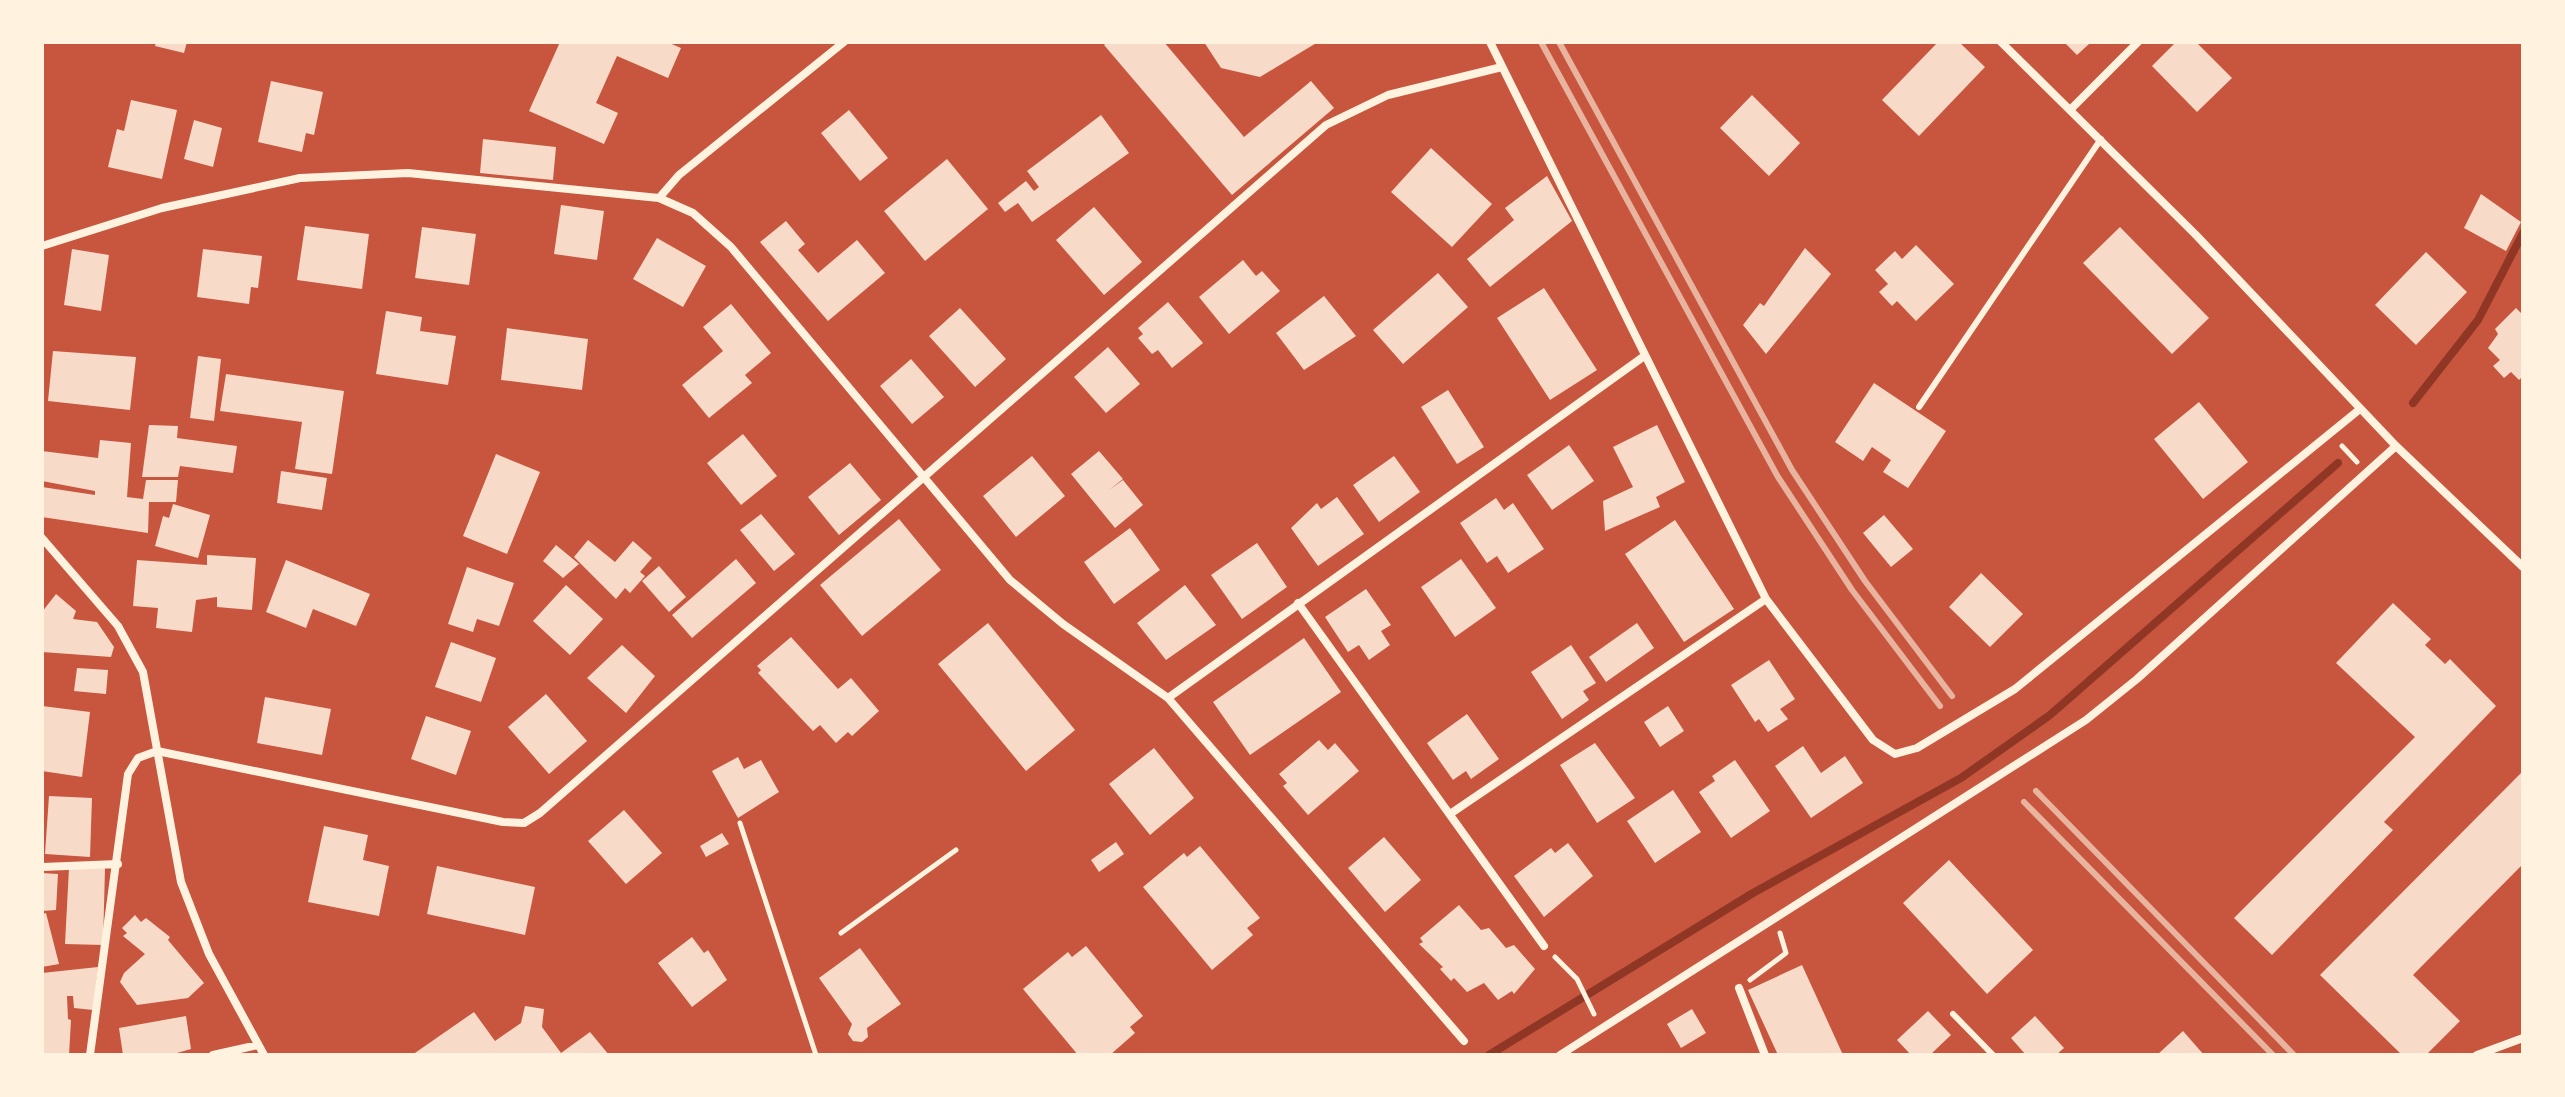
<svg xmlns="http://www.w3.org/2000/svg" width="2565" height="1097" viewBox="0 0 2565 1097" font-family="Commissioner,sans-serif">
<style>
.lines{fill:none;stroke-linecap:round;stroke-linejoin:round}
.stream{stroke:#8f3625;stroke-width:8}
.building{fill:#f7dbc8}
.path{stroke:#fff3e0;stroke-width:5}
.service{stroke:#fff3e0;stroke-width:6}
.minor{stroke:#fff3e0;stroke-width:8}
.rail{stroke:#e9b49f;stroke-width:6}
</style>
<rect width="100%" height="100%" fill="#c8553d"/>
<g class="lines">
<!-- stream -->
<path class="stream" d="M2413 403 2478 320 2523 233
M1489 1055 1753 893 1961 778 2050 715 2338 463"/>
</g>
<!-- building -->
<path class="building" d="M156 42H187L184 53 155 46Z
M560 42H667L681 48 668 78 617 56 596 103 618 113 604 144 529 111Z
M1107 42H1164L1244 137 1311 81 1334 108 1232 195 1104 45Z
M1204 42H1318L1260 77 1221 68Z
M1938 42H1959L1985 67 1919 136 1882 100Z
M2064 42H2087L2089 44 2077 55Z
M2176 42H2196L2232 78 2197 112 2152 66Z
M271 81 323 92 314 135 306 133 302 152 258 142Z
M1752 95 1800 143 1769 176 1720 128Z
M131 100 177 110 162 179 108 167 117 129 124 131Z
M849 110 888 158 860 181 821 133Z
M1101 115 1129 153 1032 222 1018 203 1005 212 998 203 1026 181 1034 191 1039 187 1027 171Z
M194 120 222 128 213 167 184 159Z
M483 139 556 147 553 180 480 173Z
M1431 148 1492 204 1452 247 1391 192Z
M947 159 988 209 925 261 884 211Z
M1547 176 1572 221 1490 287 1467 259 1514 220 1505 208Z
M2481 194 2521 222 2506 251 2464 228Z
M561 205 604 211 597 260 554 254Z
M1094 207 1142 262 1104 295 1056 240Z
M786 221 805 244 798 250 818 273 857 240 885 273 828 321 760 242Z
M305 226 369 234 362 289 297 280Z
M422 227 476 234 469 285 415 278Z
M2120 227 2209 318 2172 354 2083 263Z
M657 238 706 266 683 307 633 279Z
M1916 245 1954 284 1916 321 1897 301 1892 306 1879 292 1888 284 1875 270 1895 251 1902 259Z
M1805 248 1831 274 1766 354 1743 325 1760 303 1764 306Z
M72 249 109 255 101 311 64 305Z
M203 249 262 256 258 288 251 287 249 304 197 297Z
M2426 252 2467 292 2416 345 2375 305Z
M1243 260 1256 276 1262 271 1280 291 1229 334 1199 297Z
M1438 273 1468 307 1403 364 1373 330Z
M1544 288 1597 370 1550 400 1497 318Z
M1324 296 1356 336 1304 370 1276 333Z
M1168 302 1203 343 1172 368 1158 350 1152 354 1138 338 1143 334 1138 328Z
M731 304 771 353 745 375 752 383 709 418 682 385 723 351 703 327Z
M960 308 1006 359 975 387 929 336Z
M2516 308 2523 315V376L2519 380 2511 372 2504 378 2493 366 2500 360 2488 348 2498 334 2495 329Z
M386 311 422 317 420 331 456 336 448 385 376 374Z
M507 328 588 339 582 390 501 380Z
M1108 347 1140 384 1106 413 1074 377Z
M53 351 136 357 130 410 48 401Z
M198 356 221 359 214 421 190 418Z
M911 359 944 397 912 424 880 386Z
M226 374 344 391 332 474 295 469 302 422 220 411Z
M1874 383 1946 431 1908 488 1883 472 1891 460 1872 447 1863 461 1835 442Z
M1448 390 1484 447 1457 464 1421 407Z
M2199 402 2248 462 2203 499 2154 439Z
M149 425 178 426 177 438 237 446 233 473 180 466 178 477H142Z
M1657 425 1685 482 1656 497 1660 507 1605 531 1603 501 1633 487 1613 447Z
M743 434 777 476 741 505 707 463Z
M100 440 131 443 127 497 143 499 146 480H178L176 502H149L148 533 42 517V487L95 495V491L42 481V451L98 458Z
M1569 445 1594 481 1552 510 1527 475Z
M1099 451 1123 479 1109 490 1123 480 1143 505 1115 528 1071 474Z
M496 454 540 472 507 554 463 536Z
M1032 456 1065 496 1016 537 983 496Z
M1394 456 1420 492 1379 522 1353 485Z
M850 463 881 500 839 535 808 497Z
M281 471 327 478 322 510 277 503Z
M1337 497 1364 534 1318 566 1291 528 1317 503 1321 509Z
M1496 498 1504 510 1513 503 1544 549 1508 573 1497 556 1487 563 1460 523Z
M173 504 210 515 198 558 155 546 163 516 169 518Z
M761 514 795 554 774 571 740 530Z
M1884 515 1913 549 1891 567 1863 533Z
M899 519 941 570 862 636 820 585Z
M1675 520 1734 609 1684 642 1625 554Z
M1130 528 1160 570 1114 604 1084 562Z
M588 540 615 562 633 541 652 558 640 572 645 576 630 593 625 588 616 599 574 557Z
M1257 543 1287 587 1242 619 1211 575Z
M556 545 579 564 563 578 543 561Z
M207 555 256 558 252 610 217 607V597L196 600 192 632 156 628 158 608 133 606 137 560 207 565Z
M736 559 756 583 692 638 672 615Z
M1461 559 1496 608 1455 637 1421 587Z
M286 560 370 594 356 626 313 609 306 628 266 612Z
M659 566 686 597 669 612 642 581Z
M467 567 514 583 499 626 477 619 473 632 448 624Z
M1981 573 2023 614 1990 647 1949 607Z
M566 585 603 619 570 655 533 621Z
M1185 585 1216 625 1166 660 1137 623Z
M1366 589 1391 625 1381 631 1390 645 1369 660 1359 645 1348 652 1325 617Z
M56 594 76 611 73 619 97 622 114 647 111 657 42 652V612Z
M2393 603 2431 639 2425 645 2445 664 2450 659 2496 706 2384 822 2393 830 2272 955 2234 918 2415 737 2336 663Z
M988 623 1075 730 1026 771 938 664Z
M1637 623 1654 648 1606 682 1589 657Z
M791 637 838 689 851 678 879 711 852 736 848 732 836 743 820 725 813 731 758 673 761 670 757 666Z
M1304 638 1341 692 1250 755 1213 702Z
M451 642 496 658 481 702 435 687Z
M622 645 655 676 626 713 587 678Z
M1571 645 1596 683 1583 691 1589 700 1562 719 1531 672Z
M1769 660 1795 699 1780 709 1788 719 1768 732 1759 719 1755 722 1731 685Z
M77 668 108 670 106 694 74 691Z
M546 694 587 741 549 774 508 727Z
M265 697 331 709 322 755 257 743Z
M42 706 90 712 82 777 42 771Z
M1668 706 1684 731 1660 747 1644 722Z
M1467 714 1499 759 1471 779 1466 771 1453 780 1427 743Z
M426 716 471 731 456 775 411 759Z
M1319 740 1328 750 1335 743 1359 771 1308 815 1283 786 1287 783 1279 774Z
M1595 743 1635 798 1597 823 1560 765Z
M1803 746 1821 773 1845 756 1863 783 1811 818 1775 766Z
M1154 748 1194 798 1150 835 1109 784Z
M738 757 744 769 761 760 779 792 738 818 712 771Z
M1735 760 1770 811 1731 838 1699 792 1715 781 1712 776Z
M2523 771V864L2413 975 2460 1021 2426 1055H2402L2320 975Z
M1673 790 1701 832 1655 863 1627 821Z
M49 796 92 798 90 857 45 854Z
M624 810 662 853 626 884 588 841Z
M324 826 368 835 363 860 389 866 379 916 308 902Z
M722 833 729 844 706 857 700 846Z
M1384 837 1421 880 1385 912 1348 868Z
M1116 842 1124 854 1099 872 1091 860Z
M1568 843 1593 876 1544 917 1514 876 1551 848 1555 853Z
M1200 846 1260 918 1247 928 1253 935 1212 970 1143 887 1184 853 1187 857Z
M1949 860 2033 950 1987 994 1903 903Z
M437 866 535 887 525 935 427 914Z
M69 868H105L103 945 65 944Z
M42 873 58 874 56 910 42 911Z
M1459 905 1481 930 1489 928 1506 948 1514 945 1535 969 1514 994 1512 991 1498 1000 1484 983 1467 992 1454 978 1451 981 1440 969 1443 967 1419 944 1423 942 1420 938Z
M46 913 59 964 42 967V914Z
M135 915 141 922 146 918 170 937 168 940 204 983 188 998 137 1005 120 982 124 973 145 954 123 936 127 933 122 928Z
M692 937 704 953 708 950 727 980 692 1007 658 963Z
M1086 946 1143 1016 1130 1027 1135 1033 1110 1055H1078L1023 989 1068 952 1072 957Z
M860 948 901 1004 867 1028 868 1037 862 1042 853 1041 848 1034 852 1024 819 978Z
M1802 965 1843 1055H1778L1748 990Z
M98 967 93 1010 74 1008 73 996H67L68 1019 71 1020 69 1055H42V973Z
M525 1006 544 1009 542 1027 561 1053 590 1032 609 1055H412L474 1012 495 1041 521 1023Z
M1692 1009 1706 1033 1681 1048 1667 1024Z
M1928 1011 1951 1035 1930 1055H1911L1897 1040Z
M186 1016 191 1049 170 1055H123L119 1028Z
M2035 1016 2064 1048 2056 1055H2026L2011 1038Z
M2183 1031 2204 1055H2157Z"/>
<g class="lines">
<!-- path -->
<path class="path" d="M2342 446 2357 462
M740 823 816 1055
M841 933 956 850
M1555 957 1577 979 1594 1014
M1750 980 1786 953 1780 933"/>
<!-- service -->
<path class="service" d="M1919 407 2101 139
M1953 1014 1993 1055"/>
<!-- minor -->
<path class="minor" d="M1490 42 1766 599 1873 740 1895 754 1917 748 2015 689 2360 409
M2001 42 2195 234 2396 446 2523 567
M2071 109 2138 42
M659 198 679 175 844 42
M42 246 162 208 300 178 408 173 659 198 693 213 731 247 1010 580 1063 624 1168 698 1464 1041
M42 538 118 626 143 672 181 882 209 954 264 1055
M1298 603 1544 946
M1168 698 1643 357
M157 751 503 822 524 823 540 813 1326 125 1388 95 1502 67
M1450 814 1766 599
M42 867 118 864
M1739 988 1765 1055
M90 1055 128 774 138 758 157 751
M213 1055 258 1045
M1560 1055 2086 720 2137 679 2396 446
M2477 1055 2523 1038"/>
<!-- rail -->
<path class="rail" d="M1541 42 1778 477 1852 590 1940 706
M1559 42 1792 470 1865 581 1952 696
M2036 791 2294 1055
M2024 802 2273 1055"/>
</g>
<!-- border -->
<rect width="2565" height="1097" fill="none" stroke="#fff3e0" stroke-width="88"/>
</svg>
